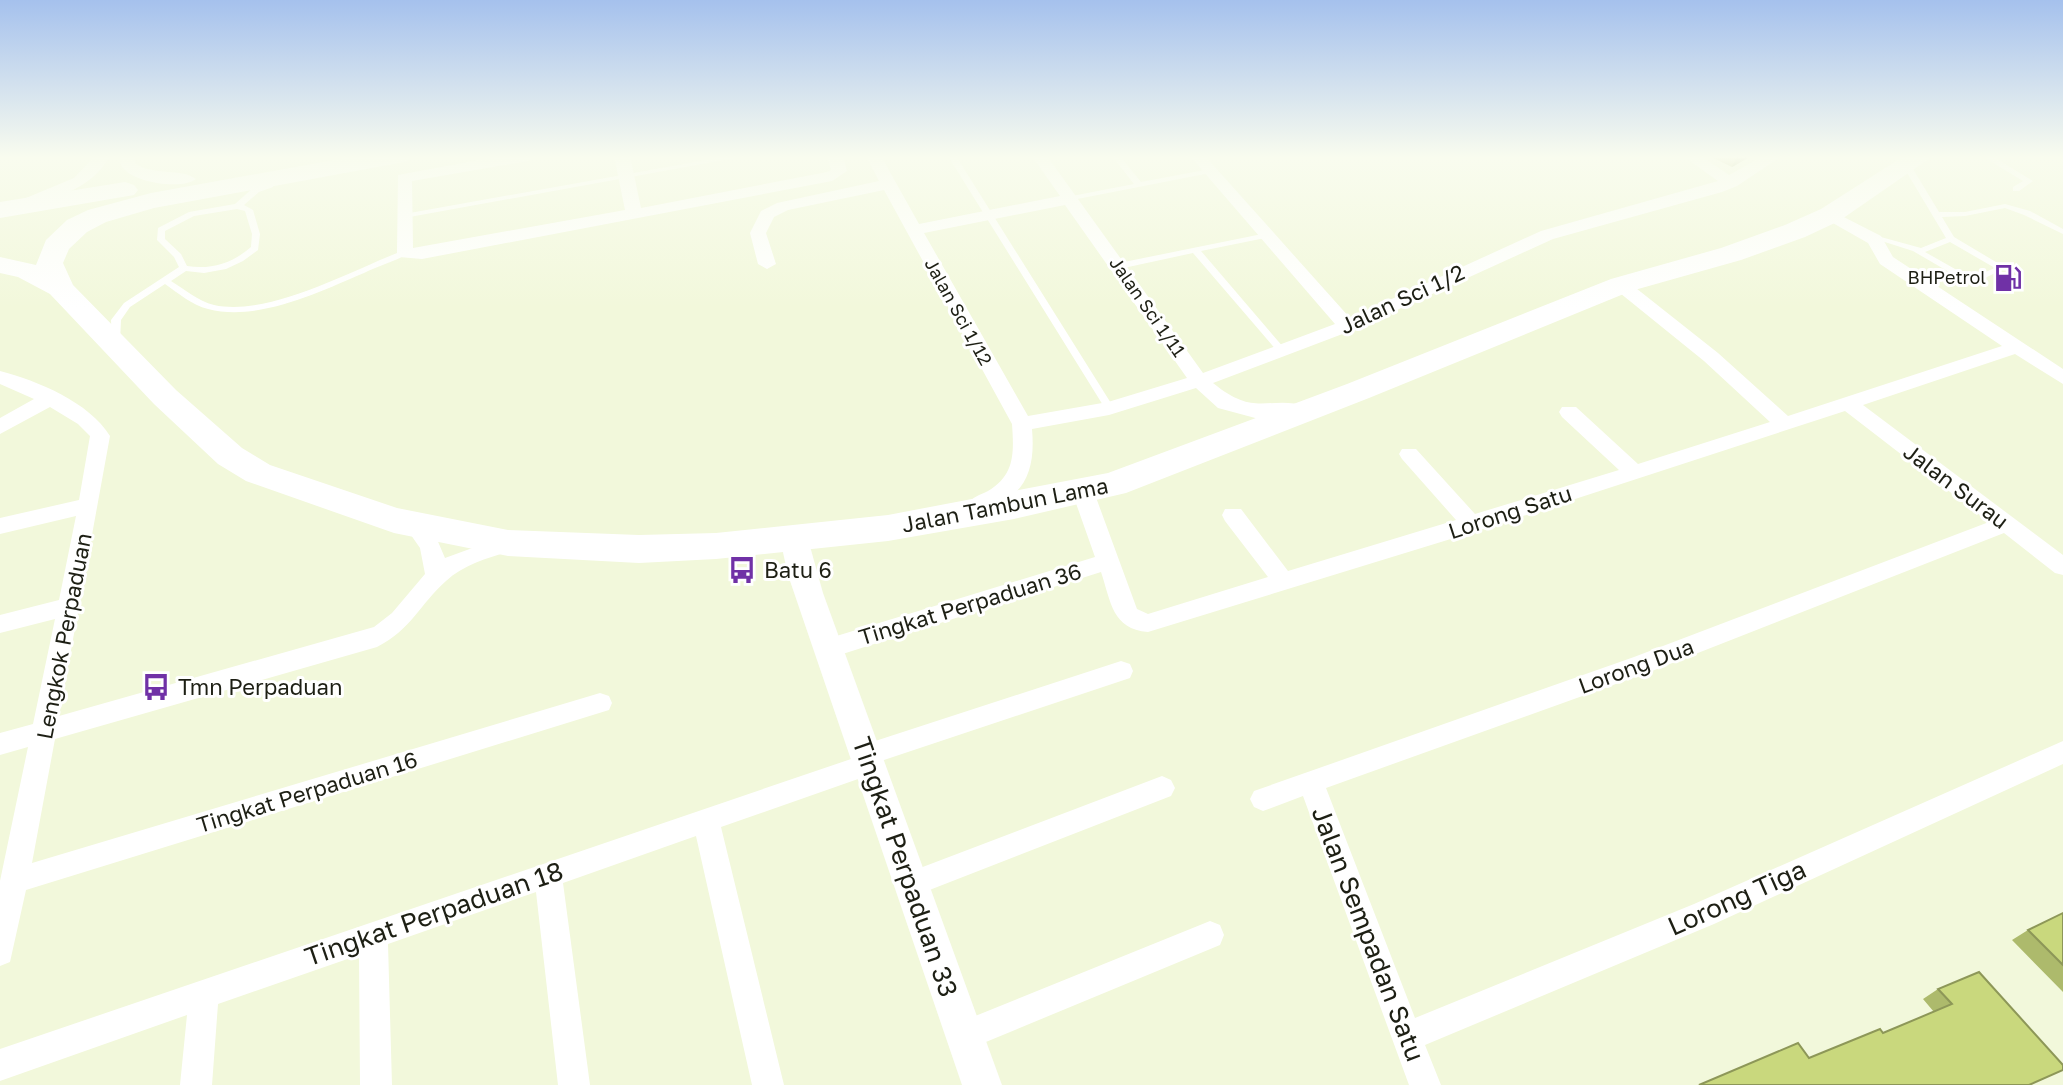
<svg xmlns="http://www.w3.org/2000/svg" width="2063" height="1085" viewBox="0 0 2063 1085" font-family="'Golos Text',sans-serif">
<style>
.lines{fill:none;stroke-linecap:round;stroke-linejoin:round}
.service{fill:#fff;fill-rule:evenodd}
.minor{fill:#fff;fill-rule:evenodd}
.tertiary{fill:#fff;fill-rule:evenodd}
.primary{fill:#fff;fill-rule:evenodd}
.wall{fill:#adba6c}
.shaded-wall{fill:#8d9758}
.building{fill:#c9d87d;stroke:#8d9758;stroke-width:2}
.labels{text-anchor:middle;stroke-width:6;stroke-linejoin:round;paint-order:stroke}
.far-poi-label{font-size:18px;fill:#1d1f14;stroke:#fff;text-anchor:end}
.far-street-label{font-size:18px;fill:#1d1f14;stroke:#fff}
.street-label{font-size:22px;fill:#1d1f14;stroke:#fff}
.poi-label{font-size:22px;fill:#1d1f14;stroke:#fff;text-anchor:start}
.near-street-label{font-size:26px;fill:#1d1f14;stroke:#fff}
</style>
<rect width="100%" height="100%" fill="#f2f8db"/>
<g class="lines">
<!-- service -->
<path class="service" d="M728 156H746L404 218 400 216 404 214Z
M948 156H956L1114 408 1112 410H1106Z
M1112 156H1120L1141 182 1210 169 1214 171 1210 173 1067 201V197L1134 184Z
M1982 156H1992L2033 181 2019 191H2013V187L2023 181Z
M1904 164H1910L1939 212H1965L2005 204 2030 211 2063 229V234L2024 215 2005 208 1965 216 1942 217 1954 237 2006 268 1974 283H1968L1913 251 1866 236 1870 234 1921 248 1946 238 1903 166ZM1950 242 1995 268 1971 278 1925 252Z
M270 183H273V187L259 192 244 205 253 210 260 234 258 250 243 261 226 269 204 273 186 271 171 281C184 289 198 301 214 305 269 317 350 271 402 251L405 250 409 253C396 261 378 266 364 273 319 292 258 322 208 309 192 305 178 293 165 284L130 307 121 320 120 342 115 345 112 344 111 320 124 303 179 267 174 257 157 240 158 228 189 212 235 204 253 188ZM237 209 245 211 252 234 251 247C233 263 211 270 187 266L181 254 165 239V231L194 216Z
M1267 233H1270V237L1201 251 1284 348 1286 350 1281 353 1278 352 1193 253 1119 269 1115 266 1119 263Z"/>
<!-- minor -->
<path class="minor" d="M95 156H110C93 187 60 197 28 206L22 208 14 203 74 178Z
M118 156H134L136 164C155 176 182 168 196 179 182 190 135 183 123 168 121 166 119 159 118 156Z
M501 156H535L528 161 412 181 413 248 625 210 614 156H630L641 208 827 172 831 170 827 156H843L847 171 832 181 422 259 399 257 397 253 398 175Z
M866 156H881L919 224 1060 196 1032 156H1047L1203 373 1335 324 1190 156H1205L1350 318 1541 231 1718 181 1683 156H1701L1729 175 1763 156H1782L1737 186 1722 192 1553 239 1353 330 1213 383C1256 418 1266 395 1308 406L1311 411 1308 416 1259 419 1218 408 1196 388 1109 415 1032 429C1036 474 1023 499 978 513L970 510 967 505C972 497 980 495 988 491 1015 475 1014 453 1012 424L884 190 788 210 774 217 766 233 776 264 767 269 758 264 750 233 761 211 777 203 879 181ZM1065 205 1187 378 1108 402 1028 416 924 233Z
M1830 210 1881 236 1893 257 2063 369V384L2015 354 1863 405 2063 555V575L2055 573 2004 533 1652 671 1326 788 1415 1018 1694 904 2063 741V764L1714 924 1425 1045 1441 1085H1409L1303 796 1263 811 1254 807 1250 799 1254 791 1634 657 1989 522 1845 411 1480 530 1148 632C1112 629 1111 602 1101 572L830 658 822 655 818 648 822 641 830 638 1095 557 1072 492 1076 487H1090L1094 492 1137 609 1148 614 1268 577 1225 521 1222 515 1225 509H1241L1288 571 1456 520 1402 459 1399 454 1402 449H1416L1475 514 1619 470 1562 417 1559 412 1562 407H1576L1638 464 1770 422 1704 361 1615 289 1612 285 1615 281H1627L1718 353 1788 416 2002 346 1880 264 1868 243 1824 218V212Z
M0 371C38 381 89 402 110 436L59 716 374 627 392 613 425 574 420 548 404 525 407 519H423L436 537 445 558 508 535 516 537 519 543 516 549C492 557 465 563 446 581 419 605 412 629 377 647L55 739 32 863 600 693 609 696 612 703 609 710 26 890 10 962 0 966V881L28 747 0 755V733L33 724 55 619 0 633V615L59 600 76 516 0 534V518L79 500 90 436 78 424 50 407 0 434V418L34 399 0 384Z
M1121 661 1130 664 1133 671 1130 678 881 761 878 772 721 827 784 1085H752L696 836 563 883 590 1085H558L536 892 388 944 392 1085H360L359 955 218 1004 212 1085H180L187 1015 0 1081V1049L854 758 857 747 866 744Z
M1162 776 1171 780 1175 788 1171 796 909 898 899 894 895 885 899 876Z
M1210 921 1220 925 1224 935 1220 945 964 1051 953 1047 949 1036 953 1025Z"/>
<!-- tertiary -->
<path class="tertiary" d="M794 529 804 532 808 539 823 593 1002 1085H962L788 575 780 539 784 532Z"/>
<!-- primary -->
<path class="primary" d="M356 156H411L408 161 399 163 154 208 106 222 87 232 69 249 63 263 73 285 176 390 242 448 270 465 397 508 508 530 639 535 716 533 888 515 1108 473 1347 384 1611 279 1721 248 1785 225 1821 209 1904 156H1933L1839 221 1805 237 1741 260 1631 291 1369 398 1126 493 1014 519 888 541 716 559 639 563 508 556 394 533 246 481 218 464 154 404 50 294 18 277 0 273V257L36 265 46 240 67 220 88 210 151 193Z
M125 182 134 185 138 190 134 195 0 218V202Z"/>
</g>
<!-- wall -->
<path class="wall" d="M1709 156H1751L1732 167Z
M2063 913V992L2012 940 2028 930Z
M1938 989 2063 1065 1809 1058 1883 1033 1934 1012 1923 999Z"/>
<!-- shaded-wall -->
<path class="shaded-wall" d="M1737 156H1751L1732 167Z"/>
<!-- building -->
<path class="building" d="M2063 913V965L2028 930Z
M1979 972 2063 1065V1070L2029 1085H1699L1798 1043 1809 1058 1880 1029 1883 1033 1952 1004 1938 989Z"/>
<!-- sky -->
<linearGradient id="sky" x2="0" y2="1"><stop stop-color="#a5c1ed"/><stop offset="0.51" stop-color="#f9fcef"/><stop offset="1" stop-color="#f9fcef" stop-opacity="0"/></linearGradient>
<rect width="2063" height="308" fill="url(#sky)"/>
<!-- icons -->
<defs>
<g id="fuel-bare" transform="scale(2.16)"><path d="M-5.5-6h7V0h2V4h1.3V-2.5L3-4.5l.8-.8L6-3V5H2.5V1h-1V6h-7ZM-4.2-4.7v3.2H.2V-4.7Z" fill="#7031a6" stroke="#fff" stroke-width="2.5" paint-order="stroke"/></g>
<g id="bus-bare" transform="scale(2.16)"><path d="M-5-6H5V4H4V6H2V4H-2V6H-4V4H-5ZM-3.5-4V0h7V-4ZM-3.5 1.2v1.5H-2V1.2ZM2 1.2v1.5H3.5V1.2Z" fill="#7031a6" stroke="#fff" stroke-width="2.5" paint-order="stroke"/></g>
</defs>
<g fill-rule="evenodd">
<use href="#fuel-bare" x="2008" y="278"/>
<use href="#bus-bare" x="742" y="570"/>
<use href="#bus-bare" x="156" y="687"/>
</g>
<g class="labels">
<!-- far-poi labels -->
<g class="far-poi-label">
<text x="1986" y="284">BHPetrol</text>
</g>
<!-- far-street labels -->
<g class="far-street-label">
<text transform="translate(1147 307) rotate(55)" y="6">Jalan Sci 1/11</text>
<text transform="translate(958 312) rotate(61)" y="6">Jalan Sci 1/12</text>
</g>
<!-- street labels -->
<g class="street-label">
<text transform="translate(1402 299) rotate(-25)" y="8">Jalan Sci 1/2</text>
<text transform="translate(1956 486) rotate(37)" y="8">Jalan Surau</text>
<text transform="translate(1005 505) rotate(-11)" y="8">Jalan Tambun Lama</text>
<text transform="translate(1510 512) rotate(-18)" y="8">Lorong Satu</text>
<text transform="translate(970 604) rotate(-17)" y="8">Tingkat Perpaduan 36</text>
<text transform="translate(64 636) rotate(-79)" y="8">Lengkok Perpaduan</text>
<text transform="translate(1636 666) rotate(-20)" y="8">Lorong Dua</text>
<text transform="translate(307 792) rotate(-17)" y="8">Tingkat Perpaduan 16</text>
</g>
<!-- poi labels -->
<g class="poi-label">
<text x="764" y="578">Batu 6</text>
<text x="178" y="695">Tmn Perpaduan</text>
</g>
<!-- near-street labels -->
<g class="near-street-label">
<text transform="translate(905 867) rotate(71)" y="9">Tingkat Perpaduan 33</text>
<text transform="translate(1737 898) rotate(-24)" y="9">Lorong Tiga</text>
<text transform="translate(434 914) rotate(-19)" y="9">Tingkat Perpaduan 18</text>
<text transform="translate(1368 934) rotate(69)" y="9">Jalan Sempadan Satu</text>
</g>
</g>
</svg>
